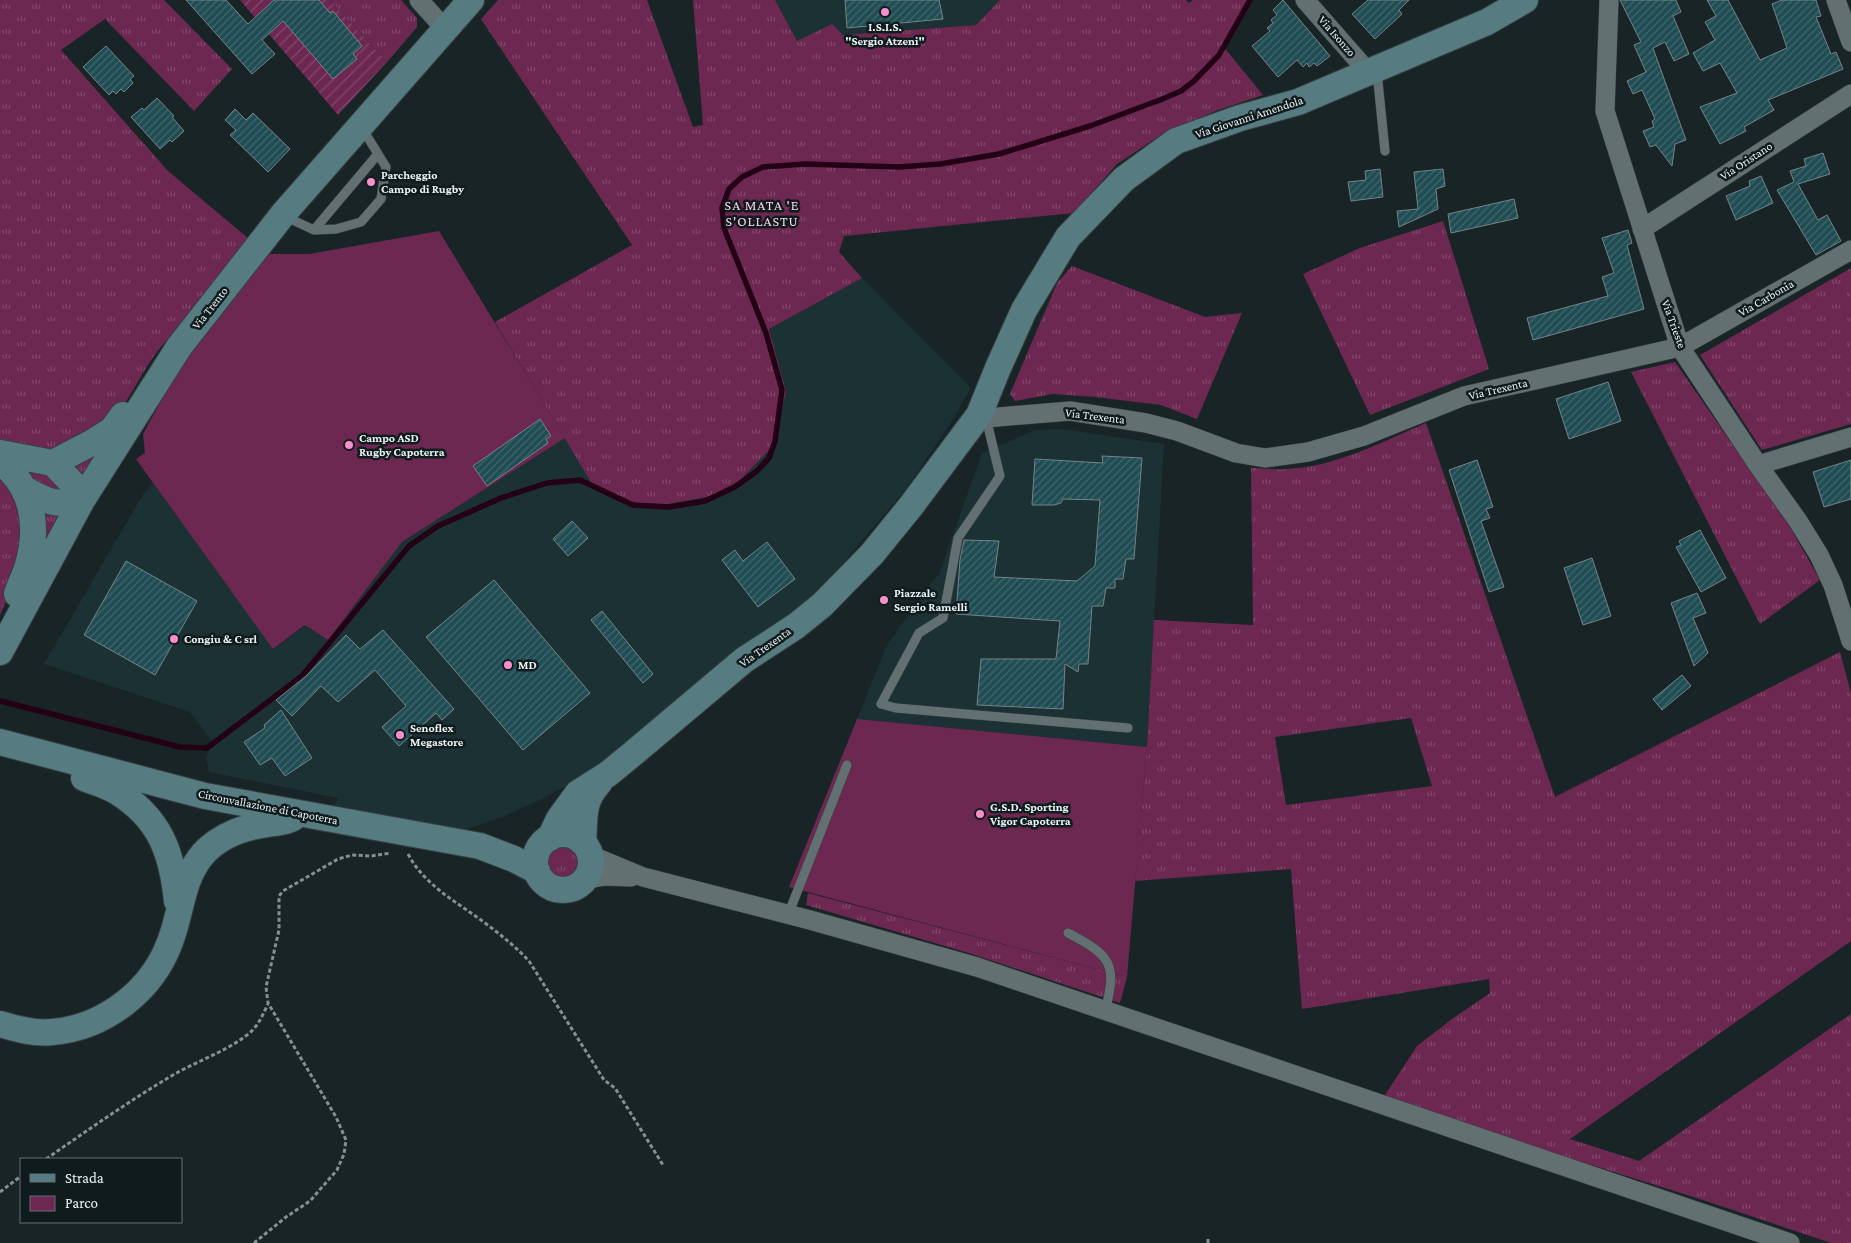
<svg xmlns="http://www.w3.org/2000/svg" width="1851" height="1243" viewBox="0 0 1851 1243" font-family="'Crimson Pro',serif">
<style>
.built{fill:#1c3134}
.grass{fill:url(#grass-tufts);fill-rule:evenodd}
.park{fill:#6d2851}
.garden{fill:url(#garden-furrows)}
.lines{fill:none;stroke-linecap:round;stroke-linejoin:round}
.stream{stroke:#230015;stroke-width:5.5}
.building{fill:url(#building-hatch);stroke:#768486}
.lane-casing{stroke:#374041;stroke-width:10}
.street-casing{stroke:#374041;stroke-width:20}
.secondary-casing{stroke:#374041;stroke-width:28}
.path{stroke:#869092;stroke-width:3;stroke-dasharray:4 2.5;stroke-linecap:butt}
.lane{stroke:#627072;stroke-width:9}
.street{stroke:#627072;stroke-width:19}
.secondary{stroke:#567c81;stroke-width:26}
.poi-dot{fill:#f98fca;stroke:#0f1b1d;stroke-width:2}
.labels{text-anchor:middle;stroke-width:5;stroke-linejoin:round;paint-order:stroke}
.poi-label{font-size:12px;font-weight:bold;fill:#ebf3f4;stroke:#0f1b1d;text-anchor:start}
.street-label{font-size:12px;fill:#ebf3f4;stroke:#0f1b1d}
.neighbourhood-label{font-size:14px;letter-spacing:1px;fill:#fecfe7;stroke:#0f1b1d}
</style>
<defs>
<pattern id="grass-tufts" width="24" height="20" patternUnits="userSpaceOnUse" patternTransform="scale(1.25)"><rect width="24" height="20" fill="#6d2851"/><path d="M3 7l-1-3M5 7V3M7 7l1-3M15 17l-1-3M17 17v-4M19 17l1-3" fill="none" stroke="#82486b"/></pattern>
<pattern id="garden-furrows" width="10" height="10" patternUnits="userSpaceOnUse" patternTransform="scale(1.25)"><rect width="10" height="10" fill="#6d2851"/><path d="M-1 1l2-2M0 10L10 0M9 11l2-2" fill="none" stroke="#82486b"/></pattern>
<pattern id="building-hatch" width="6" height="6" patternUnits="userSpaceOnUse" patternTransform="scale(1.25)"><rect width="6" height="6" fill="#204d54"/><path d="M-1 1l2-2M0 6l6-6M5 7l2-2" fill="none" stroke="#41676d"/></pattern>
</defs>
<rect width="100%" height="100%" fill="#182426"/>
<!-- built -->
<path class="built" d="M775 0H1000L976 25 842 35 832 24 797 41Z
M862 278 971 388 950 424 906 489 817 593 714 669 593 774 573 782 540 800 502 817 462 831 333 810 338 798 209 772 206 757 212 742 190 712 44 664 142 496 153 482 274 649 306 625 328 640 402 542 565 438 786 392 769 329Z
M1062 429 1164 444 1147 747 857 719 887 645 930 584 939 574 982 453 1035 430Z"/>
<!-- grass -->
<path class="grass" d="M0 0H164L232 69 194 111 105 19 61 50 168 171 249 239 174 334C149 354 138 387 118 413 111 423 73 443 60 451L0 441Z
M330 0H401L417 18V27L387 62Z
M498 0H647L693 127 703 125 693 0H775L797 41 832 24 843 35 976 25 1000 0H1186L1189 3 1193 0H1250L1222 45 1263 95 1218 110 1161 135 1117 164 1074 213 844 236 839 252 862 278 769 329 786 392 772 447 740 480 712 496 656 506 627 501 591 482 495 322 632 245 481 19Z
M1443 221 1489 369 1370 415 1303 274 1360 248Z
M1072 266 1205 317 1242 313 1197 419 1161 405 1095 397 1053 394 1015 401 1010 394 1057 283Z
M1851 268V424L1762 450 1700 355Z
M1675 362 1790 527 1820 580 1760 624 1631 372Z
M1426 423 1555 797 1840 652 1851 693V941L1570 1139 1639 1161 1851 1014V1243H1831L1703 1200 1461 1124 1385 1095 1417 1046 1452 1019 1490 993 1489 979 1302 1009 1291 869 1135 881 1147 747 1154 620 1253 625 1251 468C1263 468 1275 470 1286 469 1336 467 1381 442 1426 423ZM1411 718 1432 786 1286 805 1275 737Z
M96 454 80 482 69 467Z
M0 470 26 515 14 583 0 615Z
M26 471C49 473 53 478 67 495L33 483Z
M44 512 61 515 43 547Z
M547 862a16 16 0 1 1 32 0a16 16 0 1 1-32 0Z
M808 893 1127 977 1120 1003 972 954 806 905Z"/>
<!-- park -->
<path class="park" d="M439 231 565 438 402 542 328 640 305 625 273 649 136 459 145 453 143 434 180 366 266 254H309Z
M857 719 1147 747 1127 977 789 887Z"/>
<!-- garden -->
<path class="garden" d="M240 0H330L387 62 338 115Z"/>
<g class="lines">
<!-- stream -->
<path class="stream" d="M0 701 180 747 207 748 302 676 409 546 438 526 501 498 547 483 580 480 633 505 669 507 705 501 735 487 757 471 769 458 775 441 782 390 766 333 724 228 722 208 729 189 742 177 763 167 805 164 899 167 940 164 999 154 1090 126 1160 100 1181 91 1194 81 1219 55 1250 0"/>
</g>
<!-- building -->
<path class="building" d="M186 0H226L248 24 274 0H319L330 13 333 11 362 46 353 54 357 59 333 79 283 21 262 40 275 54 252 74Z
M845 0H939L943 19 847 28Z
M1283 0 1330 56 1317 66 1314 63 1309 67 1307 63 1303 67 1297 60 1278 77 1252 46 1270 31 1267 28 1273 23 1271 20 1277 15 1273 10Z
M1368 0H1409L1399 10 1402 14 1375 39 1352 14Z
M1620 0H1676L1681 12 1673 16 1689 54 1674 61 1665 42 1653 48 1686 140 1675 144 1672 166 1656 145 1650 147 1643 131 1654 127 1652 121 1655 119 1642 90 1633 94 1627 81 1646 72 1634 45 1641 42Z
M1707 0H1728L1760 60 1787 48 1772 4 1782 0H1816L1821 16 1816 17 1831 54 1836 52 1843 69 1768 100 1774 110 1744 127 1746 131 1720 144 1700 107 1737 93 1720 63 1703 71 1693 53 1715 40 1705 22 1716 16Z
M106 46 134 76 130 79 133 83 124 92 121 89 116 94 113 91 109 95 83 67Z
M157 98 174 116 172 117 184 131 172 142 170 140 160 149 131 117 142 108 144 110Z
M235 109 246 120 253 113 290 149 268 172 230 135 236 130 225 120Z
M1823 153 1830 174 1798 184 1818 220 1827 215 1841 241 1816 255 1777 190 1794 182 1790 171 1806 166 1804 159Z
M1380 169 1383 197 1351 201 1348 182 1366 180 1365 171Z
M1443 169 1445 186 1436 189 1438 209 1399 227 1397 211 1418 209 1414 172Z
M1761 176 1773 203 1736 220 1726 196 1750 186 1749 181Z
M1514 199 1518 218 1451 233 1448 214Z
M1628 230 1632 243 1627 245 1644 309 1533 340 1527 318 1608 296 1602 277 1614 273 1602 238Z
M1608 382 1621 421 1569 439 1556 399Z
M540 419 551 436 546 439 548 443 487 486 473 466Z
M1102 456 1142 458 1134 559H1126L1123 579H1115V588H1106L1103 606H1092L1088 664H1079L1078 672 1065 664 1063 709 977 705 981 659H1056L1060 621 956 614 960 560 964 540 999 541 994 577 1077 581 1095 566 1100 500 1063 499 1061 503 1054 505H1032L1035 459 1103 463Z
M1477 460 1493 507 1486 509 1490 518 1481 521 1504 587 1489 592 1449 470Z
M1851 460V499L1824 507 1813 472Z
M572 521 588 538 568 556 553 539Z
M1700 530 1726 578 1701 592 1676 547 1681 545 1679 541Z
M767 542 795 579 758 607 722 560 735 550 743 561Z
M1592 558 1611 616 1583 625 1564 568Z
M126 561 197 601 155 675 84 635Z
M494 580 590 693 523 750 426 637Z
M1697 593 1706 613 1693 618 1708 653 1694 666 1671 603Z
M602 611 653 674 643 683 591 620Z
M383 630 454 709 442 720 436 713 399 746 382 727 406 706 375 670 338 702 321 686 292 716 276 700 306 676 346 635 360 649Z
M1682 675 1691 686 1662 710 1653 699Z
M281 710 312 758 285 776 272 758 260 765 244 742 265 728 264 725Z"/>
<g class="lines">
<!-- lane casing -->
<g class="lane-casing">
<path id="lane" d="M1377 72 1385 151
M284 216 314 230 336 229 361 222 381 199 386 167 362 128
M314 230 378 154
M986 418 1000 476 958 538 943 618 919 633 881 704 896 708 1128 728
M788 915 847 765
M1068 933C1110 955 1118 963 1105 1011"/>
</g>
<!-- street casing -->
<g class="street-casing">
<path id="street" d="M419 0 445 29
M1305 0 1369 73
M1609 0 1605 111 1680 347 1758 465 1798 521 1819 555 1833 585 1851 641
M1836 0 1851 42
M1642 229 1851 94
M979 415 986 418 1070 411 1146 423 1177 431 1236 453 1265 458 1308 452 1364 436 1464 396 1680 347 1851 250
M1758 465 1851 437
M590 855 643 877 810 920 977 967 1790 1243
M584 880 604 876 631 877"/>
</g>
<!-- secondary casing -->
<g class="secondary-casing">
<path id="secondary" d="M0 453 53 463 74 485 82 500
M0 461C33 487 39 525 28 565 25 575 20 585 17 594
M53 463 93 442 112 430 123 415
M26 490C48 502 56 506 82 500
M0 652 82 500 179 347 284 213 471 0
M0 742 205 796 480 846 514 859 537 871
M84 778C94 782 106 785 116 791 160 818 172 852 177 901
M535 862a28 28 0 1 1 56 0a28 28 0 1 1-56 0Z
M550 838 559 819 578 793 608 774 630 756 744 660 796 626 822 605 872 554 911 506 979 415 998 368 1024 310 1068 237 1124 179 1176 141 1240 118 1298 102 1487 22 1525 0
M583 843C585 820 581 802 599 783
M0 1024C17 1029 35 1034 52 1032 104 1028 152 991 170 942 182 911 181 880 203 854 219 836 244 827 267 824 277 822 285 823 293 818"/>
</g>
<!-- path -->
<path class="path" d="M408 854C425 886 457 902 485 923 501 935 516 947 529 961L604 1080 615 1088 663 1165
M46 1159C88 1130 129 1101 173 1075 197 1061 225 1052 247 1035 258 1027 262 1016 268 1004
M0 1192 21 1176
M254 1243 286 1217 310 1201 337 1170 344 1154 346 1140 336 1117 268 1003 266 987 279 930V896L283 891 338 859 352 855 371 856 391 853
M1208 1243V1237"/>
<!-- lane -->
<use href="#lane" class="lane"/>
<!-- street -->
<use href="#street" class="street"/>
<!-- secondary -->
<use href="#secondary" class="secondary"/>
</g>
<!-- markers -->
<g class="poi-dot">
<circle cx="885" cy="12" r="5"/>
<circle cx="371" cy="182" r="5"/>
<circle cx="349" cy="445" r="5"/>
<circle cx="884" cy="600" r="5"/>
<circle cx="174" cy="639" r="5"/>
<circle cx="508" cy="665" r="5"/>
<circle cx="400" cy="735" r="5"/>
<circle cx="980" cy="814" r="5"/>
</g>
<g class="labels">
<!-- poi labels -->
<g class="poi-label">
<text x="885" y="31" text-anchor="middle">I.S.I.S.<tspan x="885" dy="14">"Sergio Atzeni"</tspan></text>
<text x="381" y="179">Parcheggio<tspan x="381" dy="14">Campo di Rugby</tspan></text>
<text x="359" y="442">Campo ASD<tspan x="359" dy="14">Rugby Capoterra</tspan></text>
<text x="894" y="597">Piazzale<tspan x="894" dy="14">Sergio Ramelli</tspan></text>
<text x="184" y="643">Congiu &amp; C srl</text>
<text x="518" y="669">MD</text>
<text x="410" y="732">Senoflex<tspan x="410" dy="14">Megastore</tspan></text>
<text x="990" y="811">G.S.D. Sporting<tspan x="990" dy="14">Vigor Capoterra</tspan></text>
</g>
<!-- street labels -->
<g class="street-label">
<text transform="translate(1337 36) rotate(49)" y="4">Via Isonzo</text>
<text transform="translate(1249 117) rotate(-18)" y="4">Via Giovanni Amendola</text>
<text transform="translate(1746 161) rotate(-33)" y="4">Via Oristano</text>
<text transform="translate(1766 298) rotate(-30)" y="4">Via Carbonia</text>
<text transform="translate(210 308) rotate(-52)" y="4">Via Trento</text>
<text transform="translate(1674 324) rotate(70)" y="4">Via Trieste</text>
<text transform="translate(1498 389) rotate(-13)" y="4">Via Trexenta</text>
<text transform="translate(1095 416) rotate(7)" y="4">Via Trexenta</text>
<text transform="translate(765 647) rotate(-35)" y="4">Via Trexenta</text>
<text transform="translate(268 807) rotate(11)" y="4">Circonvallazione di Capoterra</text>
</g>
<!-- neighbourhood labels -->
<g class="neighbourhood-label">
<text x="762" y="210">SA MATA 'E<tspan x="762" dy="16">S'OLLASTU</tspan></text>
</g>
</g>
<!-- legend -->
<rect x="20" y="1158" width="162" height="65" fill="#0f1b1d" stroke="#677173"/>
<rect x="30" y="1174" width="25" height="8" fill="#567c81" stroke="#677173"/>
<text x="65" y="1183" font-size="15" fill="#ebf3f4">Strada</text>
<rect x="30" y="1196" width="25" height="15" fill="#6d2851" stroke="#677173"/>
<text x="65" y="1208" font-size="15" fill="#ebf3f4">Parco</text>
</svg>
